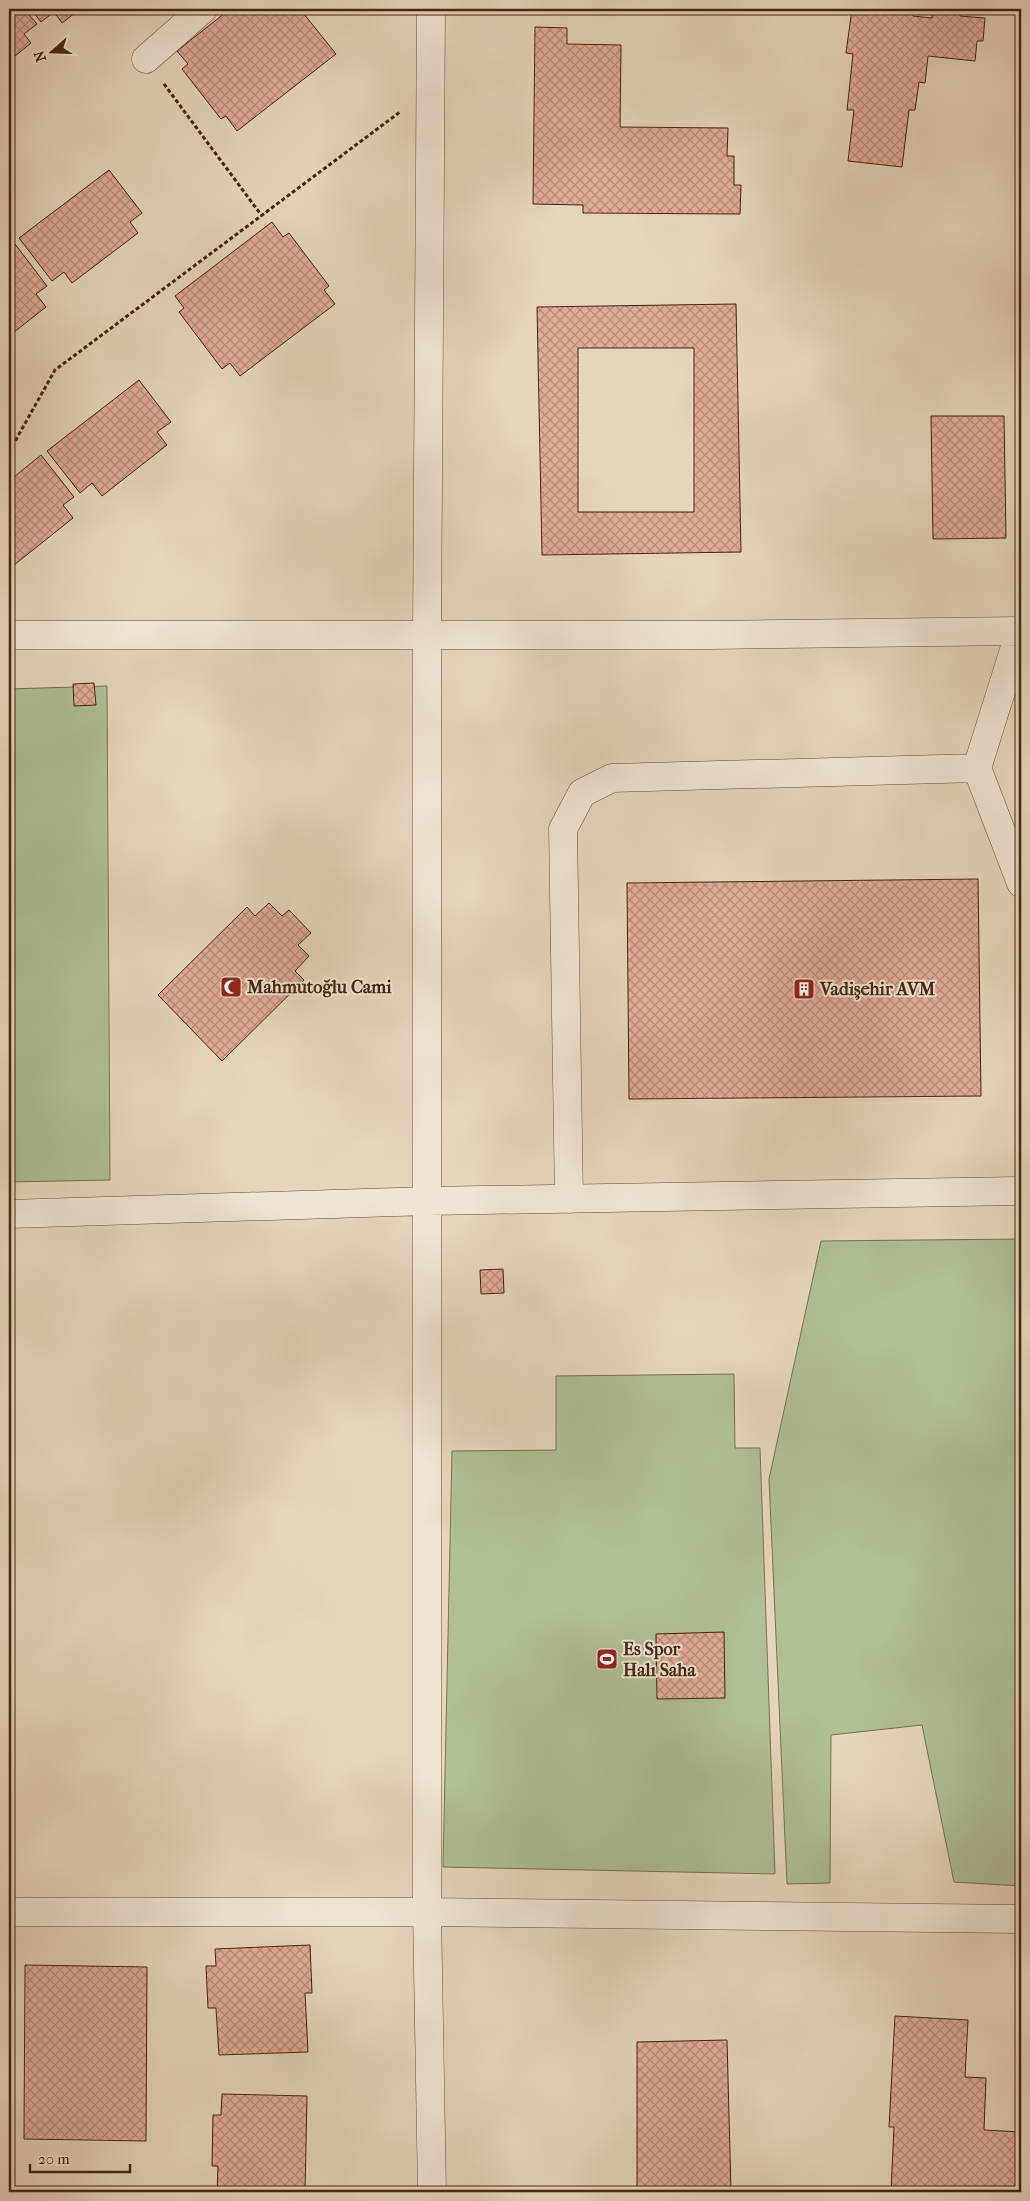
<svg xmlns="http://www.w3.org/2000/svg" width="1030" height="2201" viewBox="0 0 1030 2201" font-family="'IM FELL French Canon',serif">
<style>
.green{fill:#afbe95;stroke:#7a7254}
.building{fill:url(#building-cross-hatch);stroke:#452513;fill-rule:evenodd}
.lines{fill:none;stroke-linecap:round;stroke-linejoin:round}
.minor-casing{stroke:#6d513e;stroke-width:29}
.path{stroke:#452513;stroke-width:3;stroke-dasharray:4 2.5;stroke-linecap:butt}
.minor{stroke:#eee4d4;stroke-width:28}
.labels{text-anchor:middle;stroke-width:4;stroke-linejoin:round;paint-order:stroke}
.poi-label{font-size:18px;font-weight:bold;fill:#452513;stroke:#eee4d4;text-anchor:start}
</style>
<defs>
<pattern id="building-cross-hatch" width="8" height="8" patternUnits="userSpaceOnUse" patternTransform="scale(1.25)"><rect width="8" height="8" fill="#e2ab98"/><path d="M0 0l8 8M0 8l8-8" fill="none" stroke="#b98b7b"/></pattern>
</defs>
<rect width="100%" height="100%" fill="#e5d5bd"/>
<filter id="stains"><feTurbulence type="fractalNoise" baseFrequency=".004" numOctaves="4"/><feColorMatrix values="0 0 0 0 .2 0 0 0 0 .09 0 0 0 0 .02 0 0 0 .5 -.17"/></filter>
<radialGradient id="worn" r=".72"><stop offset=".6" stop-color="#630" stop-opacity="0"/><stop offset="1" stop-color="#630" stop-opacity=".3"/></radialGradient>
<!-- green -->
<path class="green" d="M107 686 110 1180 9 1182V689Z
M1021 1239V1886L954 1882 922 1725 831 1735 830 1883 787 1884 769 1479 821 1241Z
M734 1374 735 1448H760L775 1874 443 1867 452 1451 556 1450V1376Z"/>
<!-- building -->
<path class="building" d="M9 9H24L37 24 24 34 31 43 9 61Z
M31 9H80L62 23 54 12 41 22Z
M230 9H300L336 54 237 131 226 116 221 119 182 69 188 64 177 51Z
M852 9H898L914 11 913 16 932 18 933 9H960V16L985 18 983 41H977L975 61 928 56 925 83 919 82 915 110H909L902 167 848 161 854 110H847L853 54 846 53Z
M535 27 567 28V44L621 45 620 127 728 128 727 156H734V185H741L740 214 583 213V205L533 204Z
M109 170 142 213 130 222 138 233 72 283 64 272 52 281 19 238Z
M272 222 283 237 289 233 329 286 324 290 335 304 240 376 230 363 222 369 179 312 184 308 175 296Z
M15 244 47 286 36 294 46 307 9 336V248Z
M736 304 741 552 542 555 537 307ZM578 348H694V512H578Z
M139 380 171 422 157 432 167 445 102 496 92 483 80 493 47 451Z
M931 416H1004L1006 538 933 539Z
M41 455 74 497 63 505 73 518 9 569V481Z
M94 683 96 705 74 706 73 684Z
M978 879 981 1096 629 1099 627 883Z
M269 903 282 916 289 910 311 933 298 945 309 956 295 971 304 980 222 1061 158 995 247 907 255 916Z
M503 1269 504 1293 481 1294 480 1270Z
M724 1632 725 1698 657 1699 656 1634Z
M310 1945 312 1993H305L308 2052 219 2055 216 2008H208L206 1966H216L215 1949Z
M25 1965 147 1967 146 2141 24 2139Z
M895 2016 968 2020 965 2077 986 2078 984 2130 1021 2132V2192H891L894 2127H889Z
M727 2040 731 2192H637V2042Z
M222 2094 307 2096 305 2192H217L218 2166H212L213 2115H221Z"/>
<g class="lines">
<!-- minor casing -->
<g class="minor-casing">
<path id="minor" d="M431 9 427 634V1912L1021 1919
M146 59 203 9
M1020 631 977 768 1021 883
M9 635H710L1021 631
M569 1199 563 829 582 793 612 778 977 768
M9 1214 428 1201 1021 1191
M9 1912H427L432 2192"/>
</g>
<!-- path -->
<path class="path" d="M164 84 262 216
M9 452 55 370 400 112"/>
<!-- minor -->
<use href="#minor" class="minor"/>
</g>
<!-- icons -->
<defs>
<g id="mosque-square" transform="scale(1.125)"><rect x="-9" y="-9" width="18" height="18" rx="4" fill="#8f2418" stroke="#eee4d4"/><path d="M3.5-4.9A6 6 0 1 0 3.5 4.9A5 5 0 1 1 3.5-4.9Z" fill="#fff"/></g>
<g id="building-square" transform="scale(1.125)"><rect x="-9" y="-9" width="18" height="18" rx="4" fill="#8f2418" stroke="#eee4d4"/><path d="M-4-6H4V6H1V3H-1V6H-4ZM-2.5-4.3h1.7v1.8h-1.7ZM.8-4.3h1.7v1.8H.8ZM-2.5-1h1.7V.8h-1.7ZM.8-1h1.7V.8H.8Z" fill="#fff"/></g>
<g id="stadium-square" transform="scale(1.125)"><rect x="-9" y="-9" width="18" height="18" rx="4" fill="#8f2418" stroke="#eee4d4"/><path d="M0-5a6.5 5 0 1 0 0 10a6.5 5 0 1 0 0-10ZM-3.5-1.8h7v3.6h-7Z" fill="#fff"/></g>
</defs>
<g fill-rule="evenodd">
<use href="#mosque-square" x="231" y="987"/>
<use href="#building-square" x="804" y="989"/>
<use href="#stadium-square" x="607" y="1659"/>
</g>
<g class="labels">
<!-- poi labels -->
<g class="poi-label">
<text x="247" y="993">Mahmutoğlu Cami</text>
<text x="820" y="995">Vadişehir AVM</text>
<text x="623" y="1655">Es Spor<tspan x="623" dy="21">Halı Saha</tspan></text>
</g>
</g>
<!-- margin -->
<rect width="1030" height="2201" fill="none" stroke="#e5d5bd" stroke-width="30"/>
<rect x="10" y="10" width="1010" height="2181" fill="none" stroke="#452513" stroke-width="2.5"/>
<rect x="15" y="15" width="1000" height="2171" fill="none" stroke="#452513"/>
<!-- north arrow -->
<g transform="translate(52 52) rotate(250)" stroke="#eee4d4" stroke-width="4" paint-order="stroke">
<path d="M0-4L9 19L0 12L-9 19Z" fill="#452513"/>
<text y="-8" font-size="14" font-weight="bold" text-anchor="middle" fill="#452513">N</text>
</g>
<!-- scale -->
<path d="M30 2164v8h100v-8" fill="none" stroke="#452513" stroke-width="2.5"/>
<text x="38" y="2164" font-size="15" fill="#452513" stroke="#eee4d4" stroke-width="4" paint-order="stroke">20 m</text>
<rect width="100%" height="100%" filter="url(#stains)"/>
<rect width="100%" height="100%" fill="url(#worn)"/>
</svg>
